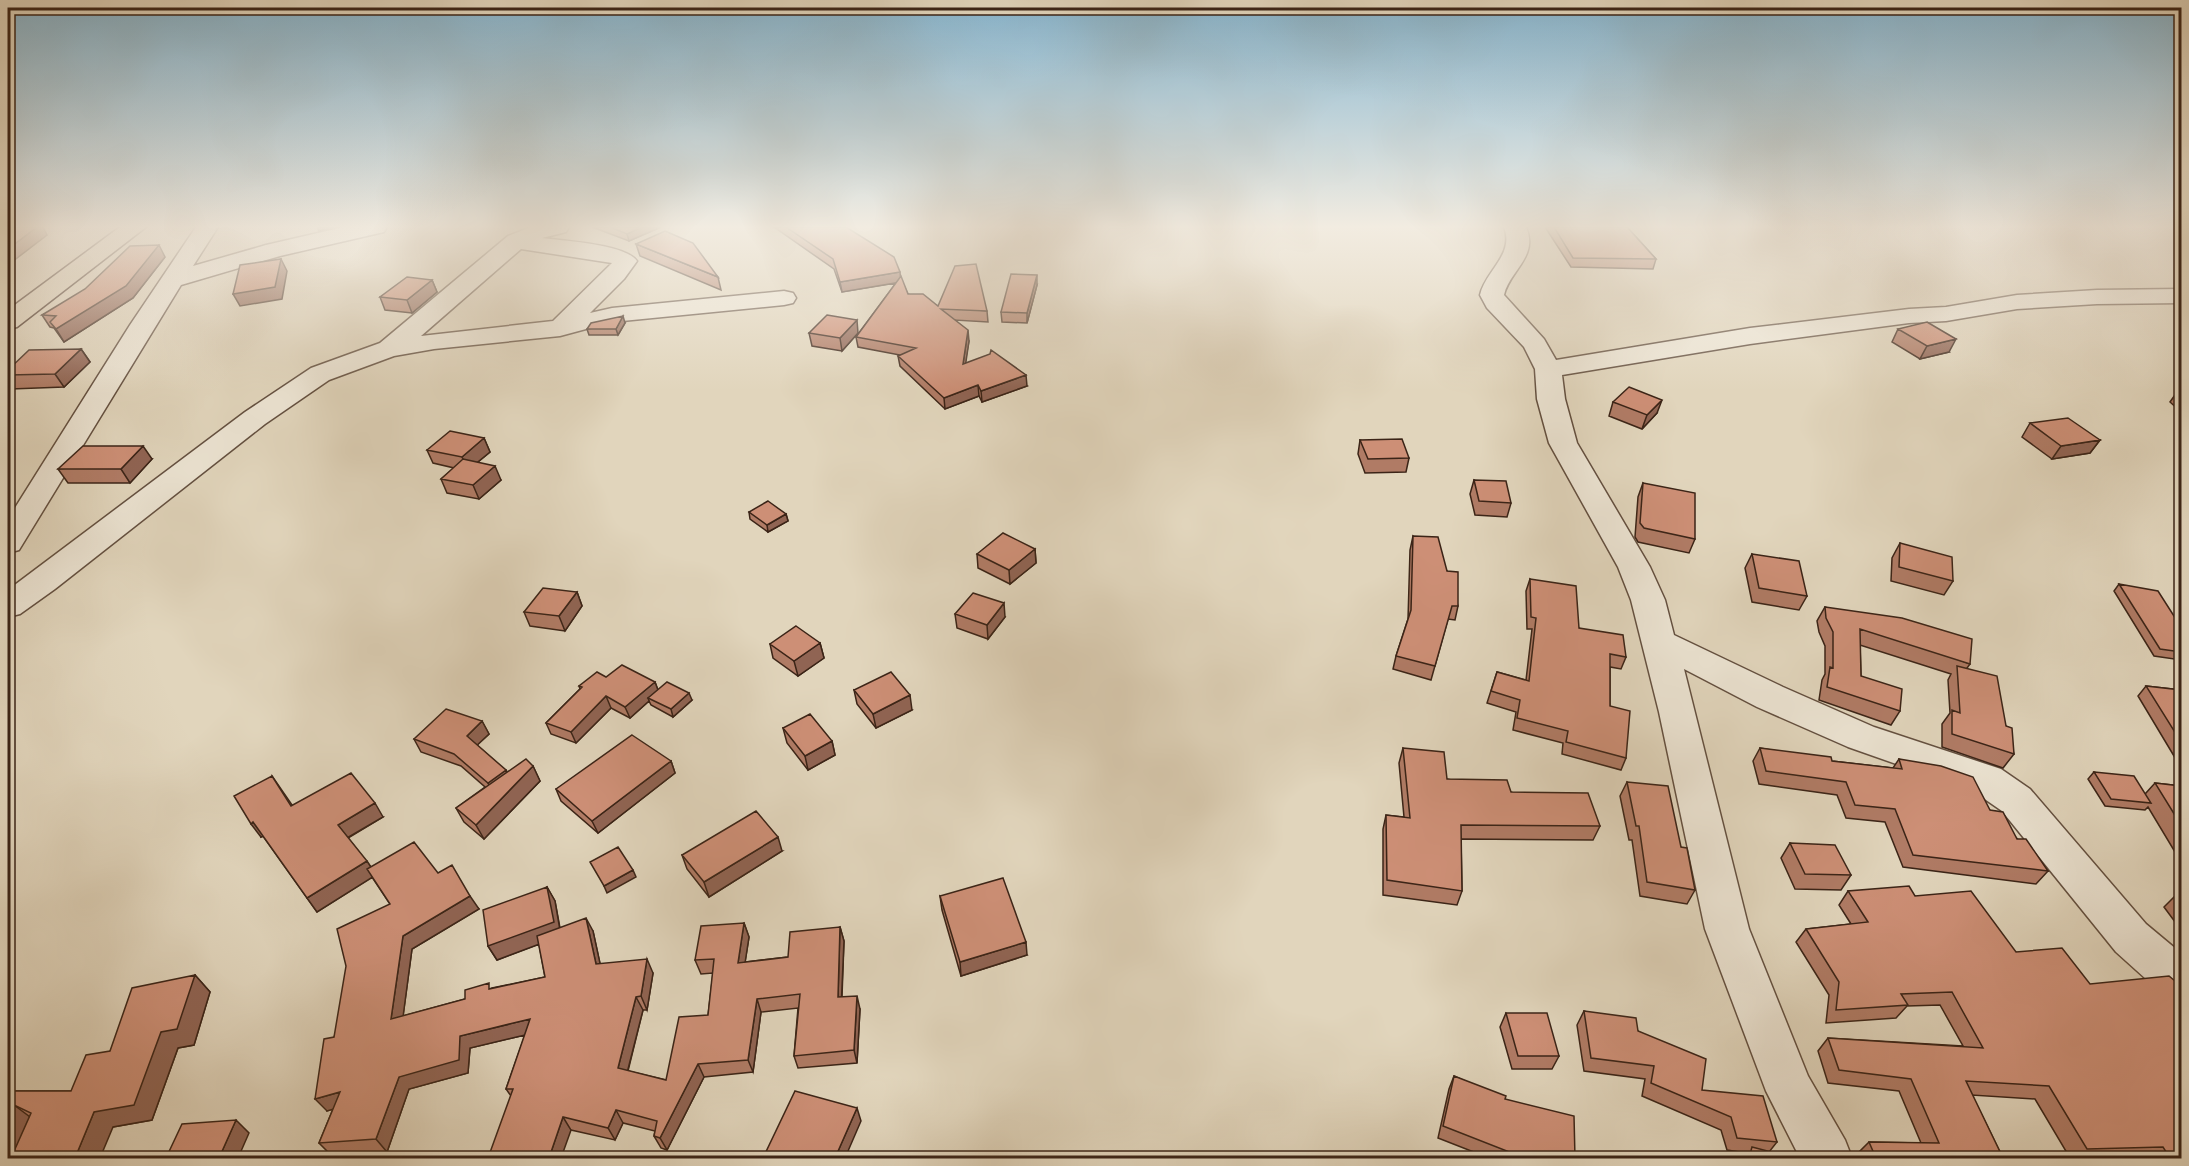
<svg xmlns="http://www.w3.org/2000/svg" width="2189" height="1166" viewBox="0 0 2189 1166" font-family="'Sorts Mill Goudy',serif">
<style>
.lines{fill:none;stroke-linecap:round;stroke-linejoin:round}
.minor-casing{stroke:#645040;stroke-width:3}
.highway-casing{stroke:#3b2417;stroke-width:3}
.minor{fill:#ece4d3;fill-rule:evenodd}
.highway{fill:#e1d5bc;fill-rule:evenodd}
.wall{fill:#b07b65;stroke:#3b2417;stroke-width:1.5}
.shaded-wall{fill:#906453;stroke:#3b2417;stroke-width:1.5}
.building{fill:#cd8f76;stroke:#3b2417;stroke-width:1.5}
</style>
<rect width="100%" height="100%" fill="#e1d5bc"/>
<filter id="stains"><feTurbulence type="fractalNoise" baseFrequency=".00333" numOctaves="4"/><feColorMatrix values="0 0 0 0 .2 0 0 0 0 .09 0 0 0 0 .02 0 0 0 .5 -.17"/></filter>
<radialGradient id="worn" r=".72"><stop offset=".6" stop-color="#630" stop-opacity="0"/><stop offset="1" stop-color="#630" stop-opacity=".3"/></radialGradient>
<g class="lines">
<!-- minor casing -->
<g class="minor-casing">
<path id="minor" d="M196 227H218L193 266 266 245 344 227H387L384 232 280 256 181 285 19 550 8 553V519L130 325Z
M531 227H569L566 232 542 238C564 241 625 244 637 261L624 279 590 313 612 308 784 291 793 293 796 298 793 303 784 305 612 322 560 336 434 349 394 356 329 380 265 424 55 589 20 614 8 617V590L245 412 311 368 380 343 508 236ZM521 249 612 263 553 321 421 336Z
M1504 227H1526C1539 257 1509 271 1504 295L1544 339 1556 360 1750 328 1909 309 1946 307 2017 295 2097 290 2182 289V303L2097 304 2017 309 1946 321 1909 323 1750 344 1562 375 1565 399 1577 443 1650 567 1665 600 1674 635 1783 687 1874 727 2001 769 2030 789 2146 924 2182 954V1002L2166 997 2116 952 2002 811 1973 791 1848 747 1757 707 1684 669 1749 929 1808 1076 1845 1140 1852 1158H1800L1766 1091 1705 929 1659 712 1631 600 1618 567 1549 443 1537 399 1535 369 1524 347 1487 308 1480 295C1485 271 1515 255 1504 227Z"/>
</g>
<!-- highway casing -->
<g class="highway-casing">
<path id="highway" d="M120 227H146L17 327 8 329V310Z"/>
</g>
<!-- minor -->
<use href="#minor" class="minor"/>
<!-- highway -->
<use href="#highway" class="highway"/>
</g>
<!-- wall -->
<path class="wall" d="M592 227H661L629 241Z
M774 227H846L900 277 908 294 938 306 987 311 988 322 955 320 969 341 965 363 1027 386 982 402 979 396 945 409 900 366 898 356 900 355 858 347 856 337 896 283 842 292 834 269Z
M1545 227H1627L1656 259 1653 269 1571 267Z
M636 244 718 277 721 290 640 256Z
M165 257 133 298 64 342 54 328 50 327 42 315Z
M432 280 437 292 412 313 385 310 380 297Z
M1037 285 1027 323 1002 322 1001 312Z
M625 323 618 335H589L587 329Z
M1898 329 1949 352 1920 359 1892 342Z
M809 333H858L842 351 812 346Z
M81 349 90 362 64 387 11 389 8 384V370Z
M2177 392H2181V412L2170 402Z
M1613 402 1657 413 1642 429 1609 416Z
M2030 423 2100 440 2090 453 2052 459 2022 437Z
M484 438 490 452 478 462 501 480 479 499 447 493 441 479 454 468 433 463 427 450Z
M1360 440 1409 458 1406 472 1365 473 1358 454Z
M152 459 130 483H68L58 469Z
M1474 480 1511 503 1507 517 1475 515 1470 494Z
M1643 483 1695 539 1689 553 1638 542 1635 537 1638 497Z
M749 512 786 514 788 521 768 532 750 519Z
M1413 536 1447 571 1458 606 1455 620 1448 619 1431 680 1393 669 1396 656 1408 619 1410 550Z
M1900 543 1953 581 1944 595 1891 581 1892 558Z
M1035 549 1036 563 1010 584 978 568 977 554Z
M1752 554 1807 596 1799 610 1752 602 1745 568Z
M1530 579 1579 628 1626 657 1621 669 1610 667V706L1626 758 1621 770 1562 754 1563 743 1513 730 1516 712 1487 703 1497 672 1526 680 1532 629H1527L1526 591Z
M2119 584 2181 627V660L2154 656 2114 591Z
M577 592 582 606 565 631 530 626 524 612Z
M1825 607 1970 664 1967 668 2006 726 2014 754 2003 768 1942 747V724L1950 713 1948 680 1951 674 1860 645 1861 676 1900 711 1891 725 1819 700 1822 680 1825 674V646L1819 632 1817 621Z
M955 614 1005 617 988 639 957 628Z
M820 643 824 658 798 676 773 658 770 644Z
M606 677 655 682 658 690 692 700 673 717 651 705 649 701 630 718 611 708 576 743 551 734 546 723 580 689 579 686Z
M2146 686 2181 690V774L2175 763 2177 761 2138 696Z
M854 690 912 710 876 728 857 704Z
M482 721 489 734 477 745 507 772 533 766 540 781 484 839 464 822 456 808 485 787 461 766 421 752 414 739Z
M783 728 832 741 835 755 808 770 787 743Z
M1403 748 1447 779 1511 792 1600 826 1593 840 1461 839 1462 891 1457 905 1383 895V829L1386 815 1404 817 1399 763Z
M1760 748 1832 761 1893 768 1899 759 1990 810 2048 871 2036 884 1903 867 1885 822 1846 818 1837 795 1759 784 1753 761Z
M671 761 675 773 598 833 561 801 556 789Z
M2094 772 2145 794 2155 783 2181 786V862L2148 807 2145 810 2105 806 2088 779Z
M272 776 292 805 383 817 348 838 371 867 438 873 479 909 412 949 403 1016 465 999 492 988 545 977 539 944 497 960 488 946 547 887 555 901 560 928 593 931 600 964 653 973 647 1010H643L628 1071 666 1080 708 1015 713 973 701 974 695 960 744 923 749 937 745 962 788 957 840 927 844 941 842 997 860 1009 857 1063 798 1068 794 1056 798 1008 761 1012 753 1072 704 1077 667 1150 661 1148 654 1136 655 1131 623 1123 615 1140 571 1130 511 1096 506 1089 525 1035 470 1048 468 1073 409 1089 387 1152 331 1155 319 1143 333 1109 327 1111 334 1037 390 904 372 877 317 912 263 836 261 837Z
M1627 782 1681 847 1695 890 1687 904 1640 896 1632 840H1629L1620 796Z
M1790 843 1851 875 1841 890 1795 889 1781 858Z
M782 851 709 897 687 869 682 855Z
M1848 891 1915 896 2016 952 2181 1158H2070L2035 1099 1972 1095 2003 1158H1859L1857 1154 1869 1142 1921 1143 1899 1091 1828 1083 1818 1051 1828 1038 1963 1046 1940 1005 1907 1006 1896 1018 1826 1023 1829 995 1796 942 1806 929 1851 924 1839 905Z
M2178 893H2181V930L2164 907Z
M940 896 1027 955 961 976 942 910Z
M195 975 210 992 194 1045 178 1048 152 1120 113 1127 11 1158 8 1091H71L110 1051Z
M1584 1011 1638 1031 1702 1090 1777 1142 1769 1152 1795 1158H1745L1747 1153 1727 1150 1721 1130 1642 1096 1645 1079 1584 1071 1577 1025Z
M1506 1013 1559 1056 1552 1069H1512L1500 1027Z
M1454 1076 1505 1099 1575 1158H1489L1438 1138 1449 1089Z"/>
<!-- shaded-wall -->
<path class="shaded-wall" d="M37 227H43L47 235 8 265V249Z
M317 227H334L319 231Z
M642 227H661L629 241 627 234Z
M159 245 165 257 133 298 64 342 56 329Z
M281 259 287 271 282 299 240 306 233 294Z
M900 272 901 282 842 292 840 282Z
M1037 275V285L1027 323V313Z
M432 280 437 292 412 313 407 300Z
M623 316 625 323 618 335 616 329Z
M857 320 858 333 842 351 840 338Z
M968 330 969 341 964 375 963 364Z
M1956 339 1949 352 1920 359 1927 346Z
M81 349 90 362 64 387 55 374Z
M1026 375 1027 386 982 402 981 391Z
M978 385 979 396 945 409 944 398Z
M1662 400 1657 413 1642 429 1647 415Z
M484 438 490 452 468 470 462 457Z
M2100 440 2090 453 2052 459 2061 446Z
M143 446 152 459 130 483 121 469Z
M495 466 501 480 479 499 473 485Z
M786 514 788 521 768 532 767 525Z
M1035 549 1036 563 1010 584 1009 570Z
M577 592 582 606 565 631 559 616Z
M1004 603 1005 617 988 639 987 625Z
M820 643 824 658 798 676 794 661Z
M655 682 659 693 648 698 649 701 630 718 625 707Z
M689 693 692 700 673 717 671 709Z
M910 695 912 710 876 728 873 714Z
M606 696 611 708 576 743 571 732Z
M482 721 489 734 474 748 467 736Z
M832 741 835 755 808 770 805 756Z
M671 761 675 773 598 833 592 821Z
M533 766 540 781 484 839 476 825Z
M506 770 513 782 494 795 488 783Z
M375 803 383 817 347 838 338 825Z
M253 822 264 836 261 837 251 824Z
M778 837 782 851 709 897 704 882Z
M367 861 376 875 317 912 307 898Z
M633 870 636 877 607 893 604 886Z
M547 887 555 901 561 936 497 960 488 946Z
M470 896 479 909 412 949 401 1032 391 1019 403 936Z
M586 918 593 931 603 977 596 964Z
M744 923 749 937 743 976 738 963Z
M840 927 844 941 841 1010 838 997Z
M1026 942 1027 955 961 976 960 962Z
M647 959 653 973 647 1010 641 996Z
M195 975 210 992 194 1045 178 1048 152 1120 113 1127 100 1158H75L94 1112 161 1032Z
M857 996 860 1009 857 1063 854 1050Z
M636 997 643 1010 625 1081 618 1068Z
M757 999 761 1012 753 1072 748 1060Z
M530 1019 538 1032 470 1048 468 1073 409 1089 387 1152 376 1139 399 1077 460 1036Z
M698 1064 704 1077 667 1150 660 1138Z
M340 1092 351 1104 327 1111 315 1099Z
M14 1105 34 1120 11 1158H8V1116Z
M857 1108 861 1121 845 1158H835Z
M616 1110 623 1123 615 1140 608 1128Z
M563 1117 571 1130 561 1158H549Z
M236 1120 249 1133 238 1158H219Z"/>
<!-- building -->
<path class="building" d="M8 227H37L8 249Z
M610 227H642L627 234Z
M786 227H846L894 257 900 272 840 282 833 259Z
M1554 227H1627L1656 259 1573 258Z
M665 231 693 243 718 277 636 244Z
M159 245 126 286 56 329 50 322 56 316 42 315 85 289 130 246Z
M281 259 275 287 233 294 240 265Z
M976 264 987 311 941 309 968 330 963 364 990 354 991 350 1026 375 981 391 978 385 944 398 898 356 916 348 856 337 901 276 908 294H923L938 306 955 266Z
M1011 274 1037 275 1027 313 1001 312Z
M407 277 432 280 407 300 380 297Z
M827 315 857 320 840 338 809 333Z
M623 316 616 329H587L591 323Z
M1927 322 1956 339 1927 346 1898 329Z
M81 349 55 374 8 375V370L29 350Z
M1629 387 1662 400 1647 415 1613 402Z
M2068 418 2100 440 2061 446 2030 423Z
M450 431 484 438 462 457 427 450Z
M1402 439 1409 458 1368 459 1360 440Z
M83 446H143L121 469H58Z
M463 459 495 466 473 485 441 479Z
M1474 480 1506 481 1511 503 1479 501Z
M1643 483 1695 493V539L1644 528 1640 523Z
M768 501 786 514 767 525 749 512Z
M1003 533 1035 549 1009 570 977 554Z
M1413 536 1438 537 1447 571 1458 572V606H1452L1435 666 1396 656 1411 610Z
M1900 543 1952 557 1953 581 1899 567Z
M1752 554 1799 561 1807 596 1759 588Z
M1530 579 1576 586 1579 628 1623 635 1626 657 1610 654V706L1630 711 1626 758 1566 742 1568 731 1517 718 1520 700 1491 691 1497 672 1529 681 1536 618 1531 617Z
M2119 584 2158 591 2181 627V652L2160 649Z
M543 588 577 592 559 616 524 612Z
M973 593 1004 603 987 625 955 614Z
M1825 607 1902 618 1972 639 1970 664 1860 629 1861 676 1902 689 1900 711 1827 687 1830 667 1833 668V632L1826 618Z
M796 626 820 643 794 661 770 644Z
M622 665 655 682 625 707 606 696 571 732 546 723 582 687 579 686 597 672 606 677Z
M1957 666 1997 676 2006 726 2012 728 2014 754 1952 734V710L1960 713Z
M891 672 910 695 873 714 854 690Z
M667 682 689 693 671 709 648 698Z
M2146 686 2181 690V742Z
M446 709 482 721 467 736 506 770 488 783 454 754 414 739Z
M810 714 832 741 805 756 783 728Z
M632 735 671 761 592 821 556 789Z
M1403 748 1444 752 1447 779 1507 780 1511 792 1588 793 1600 826 1461 825 1462 891 1387 880 1386 815 1410 818Z
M1760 748 1831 757 1832 761 1902 769 1899 759 1941 766 1973 777 1990 810 2003 812 2017 839H2026L2048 871 1913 855 1895 809 1855 805 1846 782 1766 771Z
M526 759 533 766 476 825 456 808Z
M2094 772 2134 776 2151 803 2111 799Z
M351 773 375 803 338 825 367 861 307 898 253 822 251 824 234 796 272 776 291 806Z
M1627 782 1668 786 1681 847 1687 848 1695 890 1647 882 1639 826H1636Z
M2155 783 2181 786V825Z
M756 811 778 837 704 882 682 855Z
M414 842 438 873 452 865 470 896 403 936 391 1019 465 999V990L489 983V989L545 977 537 936 586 918 596 964 647 959 641 996 636 997 618 1068 666 1080 679 1017 708 1015 714 959 695 960 701 926 744 923 738 963 788 957 790 932 840 927 838 997 857 996 854 1050 794 1056 800 994 757 999 748 1060 698 1064 660 1138 654 1136 657 1121 616 1110 608 1128 563 1117 549 1158H488L513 1089H506L530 1019 460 1036 459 1060 399 1077 376 1139 319 1143 340 1092 315 1099 324 1039 334 1037 346 966 337 929 390 904 367 869Z
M1790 843 1835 845 1851 875 1805 874Z
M618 847 633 870 604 886 590 862Z
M1003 878 1026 942 960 962 940 896Z
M1909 886 1915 896 1971 891 2016 952 2062 948 2090 984 2169 976 2181 986V1158H2170L2163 1147 2087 1149 2049 1086 1966 1081 2003 1158H1876L1869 1142 1939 1143 1911 1079 1839 1070 1828 1038 1983 1048 1952 992 1901 994 1908 1005 1836 1010 1839 982 1806 929 1868 922 1848 891Z
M547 887 554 922 488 946 483 910Z
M195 975 177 1029 161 1032 134 1105 94 1112 75 1158H11L31 1113 14 1105 8 1116V1091H71L86 1055 110 1051 132 988Z
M1584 1011 1636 1018 1638 1031 1706 1059 1702 1090 1763 1096 1777 1142 1737 1138 1731 1117 1651 1083 1654 1066 1591 1058Z
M1506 1013H1547L1559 1056H1518Z
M1454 1076 1506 1096 1505 1099 1574 1116 1575 1158H1512V1153L1443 1126Z
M795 1091 857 1108 835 1158H763Z
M236 1120 219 1158H166L182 1124Z
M1752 1147 1795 1158H1749Z"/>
<!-- sky -->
<linearGradient id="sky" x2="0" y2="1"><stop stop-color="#87b6d0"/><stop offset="0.58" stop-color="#f2ece1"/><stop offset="1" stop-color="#f2ece1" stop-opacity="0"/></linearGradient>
<rect width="2189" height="391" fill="url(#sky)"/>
<!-- margin -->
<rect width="2189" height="1166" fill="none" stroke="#e1d5bc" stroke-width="30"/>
<rect x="9" y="9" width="2171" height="1148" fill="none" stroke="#3b2417" stroke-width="3"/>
<rect x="15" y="15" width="2159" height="1136" fill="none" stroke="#3b2417" stroke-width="1.5"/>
<rect width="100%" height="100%" filter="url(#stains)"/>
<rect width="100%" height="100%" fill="url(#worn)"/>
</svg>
